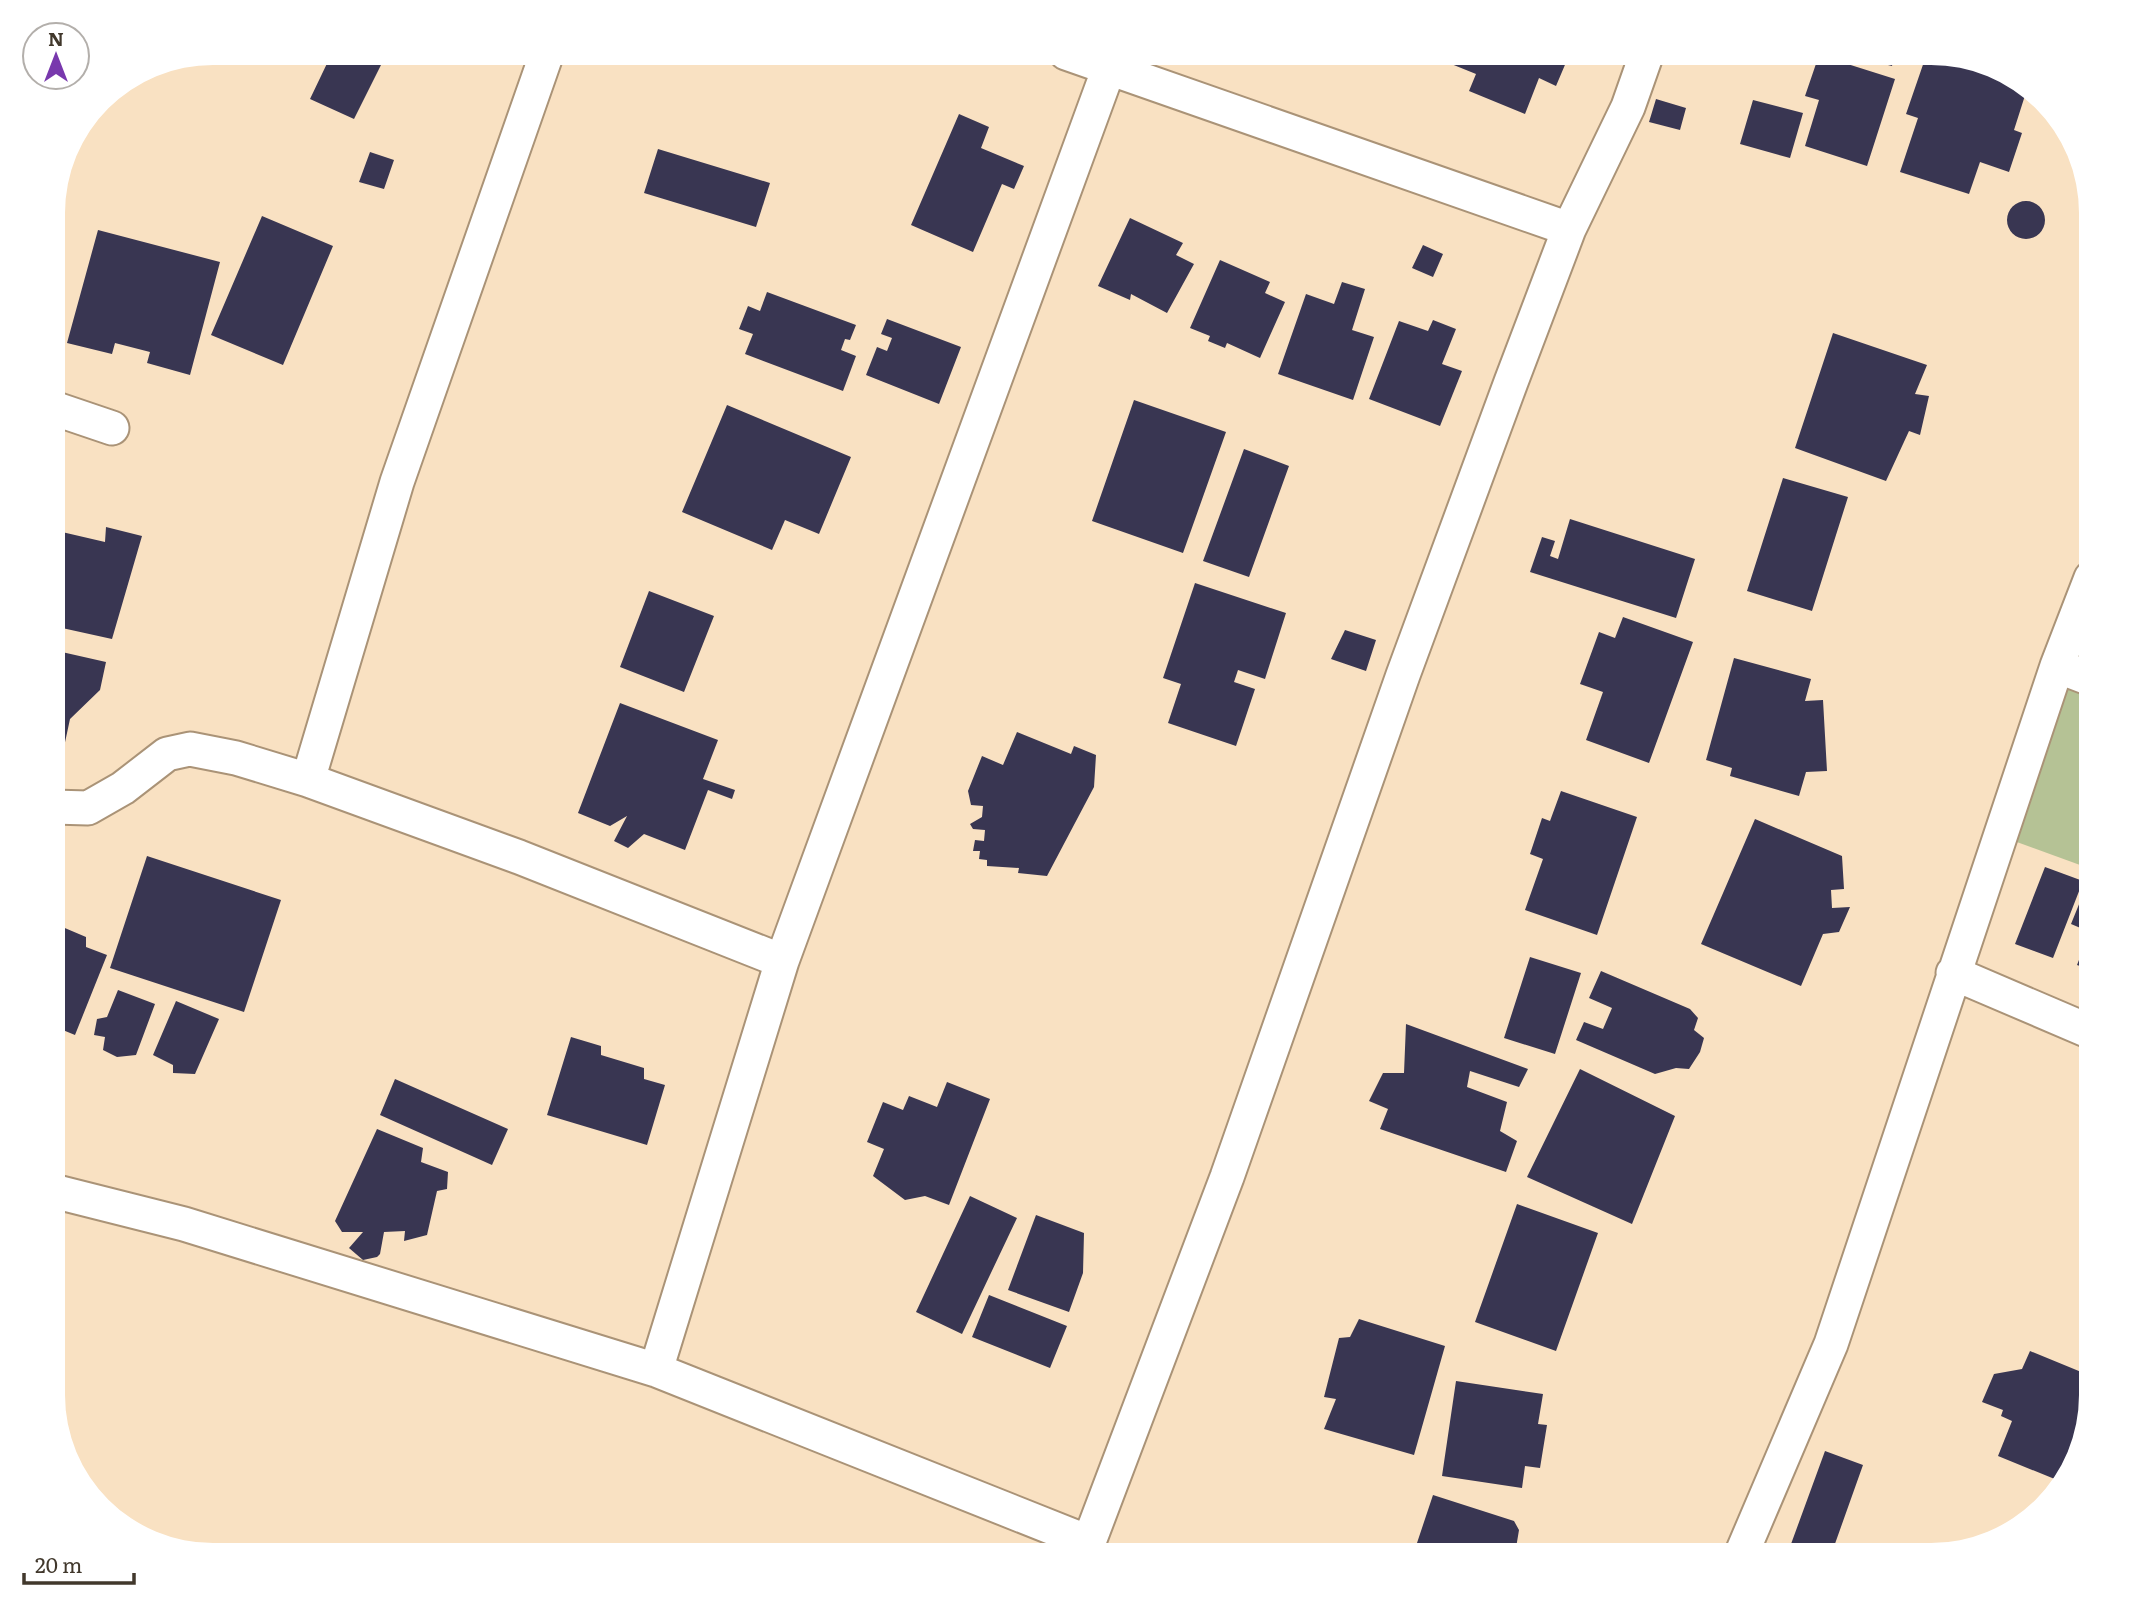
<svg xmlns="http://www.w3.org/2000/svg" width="2144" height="1608" viewBox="0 0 2144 1608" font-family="Literata,serif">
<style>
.green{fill:#b5c295}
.building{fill:#393652}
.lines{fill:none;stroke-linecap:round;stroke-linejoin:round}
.minor-casing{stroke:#aa9377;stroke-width:37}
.minor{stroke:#fff;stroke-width:33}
</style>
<rect width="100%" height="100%" fill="#f9e1c2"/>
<!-- green -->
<path class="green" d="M2091 592V869L2003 837Z"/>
<!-- building -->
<path class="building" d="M332 53H381L386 55 354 119 310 99Z
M1195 53H1221L1218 61Z
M1285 53H1322L1317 64Z
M1424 53H1570L1556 86 1539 78 1525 114 1469 91 1476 74Z
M1839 53H1895L1892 66Z
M1927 53 2028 86 2014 130 2022 133 2009 172 1980 162 1969 194 1900 172 1918 118 1906 114Z
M1819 55 1895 79 1867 166 1805 146 1819 100 1805 96Z
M1656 99 1686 108 1680 130 1649 122Z
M1753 100 1803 113 1790 158 1740 144Z
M959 114 989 127 981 148 1024 166 1014 189 1002 184 973 252 911 225Z
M658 149 770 183 756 227 644 193Z
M370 152 394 160 384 189 359 182Z
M2007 220a19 19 0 1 1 38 0a19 19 0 1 1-38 0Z
M262 216 333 246 283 365 211 335Z
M1130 218 1183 243 1176 255 1194 264 1167 313 1131 294 1130 300 1098 286Z
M98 230 220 262 190 375 147 363 150 352 115 343 112 354 67 343Z
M1423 245 1443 254 1433 277 1412 268Z
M1220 260 1270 282 1265 293 1285 302 1260 358 1227 343 1225 348 1208 341 1210 336 1190 328Z
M1342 282 1365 289 1352 330 1374 337 1353 400 1278 374 1306 294 1334 304Z
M767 292 856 325 850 340 845 339 841 350 856 356 843 391 745 354 753 334 739 329 748 306 760 311Z
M887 319 961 347 939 404 866 375 877 347 887 351 892 338 881 334Z
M1433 320 1456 329 1442 364 1462 371 1440 426 1369 399 1399 321 1428 331Z
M1833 333 1927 365 1915 394 1929 396 1920 435 1909 431 1886 481 1795 448Z
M1134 400 1226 432 1183 553 1092 521Z
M727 405 851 457 819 534 785 520 772 550 682 512Z
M1244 449 1289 466 1249 577 1203 561Z
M1783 478 1848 497 1812 611 1747 591Z
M1570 519 1695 559 1676 618 1530 572 1542 537 1555 541 1550 556 1558 559Z
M106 527 142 536 112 639 53 626V554L59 555 62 532 105 542Z
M1195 583 1286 613 1265 679 1238 670 1234 682 1255 689 1236 746 1168 723 1181 684 1163 678Z
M649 591 714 616 684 692 620 667Z
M1623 617 1693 642 1649 763 1586 740 1603 692 1580 684 1599 632 1615 638Z
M1345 630 1376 640 1366 671 1331 659Z
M53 650 106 662 100 690 70 719 61 761 53 757Z
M1734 658 1811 679 1805 701 1823 700 1827 771 1806 772 1799 796 1730 776 1732 768 1706 760Z
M620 703 718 740 703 779 735 790 732 799 708 790 685 850 644 834 628 848 614 841 627 816 610 826 578 813Z
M1017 732 1071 754 1074 746 1096 755 1094 787 1047 876 1018 873 1019 868 987 866V860L979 859 980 851H973L975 840 984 841 985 830 973 829 970 824 982 817 983 806 971 805 968 791 982 756 1003 765Z
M1561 791 1637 817 1597 935 1525 910 1543 859 1530 854 1542 818 1550 821Z
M1755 819 1842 856 1844 889 1831 890 1832 908 1850 907 1839 932 1823 934 1801 986 1701 944Z
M147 856 281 900 244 1012 110 968Z
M2045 867 2083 881 2053 958 2015 944Z
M2086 887 2091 889V970L2077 965 2090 932 2071 924Z
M53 923 86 937V947L107 955 75 1035 53 1026Z
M1530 957 1581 973 1555 1054 1504 1038Z
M1601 971 1690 1009 1698 1018 1694 1030 1704 1038 1700 1052 1689 1069 1676 1068 1655 1074 1576 1040 1584 1022 1603 1029 1612 1008 1589 998Z
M118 990 155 1004 136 1055 117 1057 103 1050 105 1037 94 1035 97 1019 107 1017Z
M176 1001 219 1019 195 1074 173 1073V1065L153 1055Z
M1406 1024 1528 1069 1519 1087 1470 1071 1467 1087 1507 1102 1500 1131 1517 1141 1506 1172 1380 1129 1388 1109 1369 1101 1383 1073H1404Z
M571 1037 601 1046V1055L644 1068V1079L665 1085 647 1145 547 1115Z
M1580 1069 1675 1116 1632 1224 1527 1177Z
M395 1079 508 1129 492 1165 380 1115Z
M947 1082 990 1099 949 1205 925 1196 905 1200 873 1176 884 1149 867 1142 883 1102 903 1110 909 1096 937 1107Z
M377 1129 423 1148 421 1162 448 1172 447 1189 437 1191 427 1235 404 1241 405 1231 384 1232 380 1254 377 1257 363 1260 349 1248 363 1232H342L335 1221Z
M970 1196 1017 1218 962 1334 916 1312Z
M1517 1204 1598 1233 1556 1351 1475 1322Z
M1036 1215 1084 1233 1083 1273 1069 1312 1008 1290Z
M989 1295 1067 1326 1050 1368 972 1337Z
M1359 1319 1445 1346 1414 1455 1324 1429 1336 1399 1324 1397 1339 1338 1350 1337Z
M2030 1351 2091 1376V1396L2062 1482 1998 1456 2012 1421 2001 1416 2003 1410 1982 1402 1994 1374 2022 1369Z
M1456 1381 1543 1394 1538 1424 1547 1425 1540 1468 1525 1466 1522 1488 1442 1476Z
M1825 1451 1863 1465 1831 1555H1787Z
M1433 1495 1514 1521 1519 1530 1516 1548 1528 1550 1527 1555H1413Z"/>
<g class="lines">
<!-- minor casing -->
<g class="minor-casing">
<path id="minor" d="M1066 53 1569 229
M53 408 112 428
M2057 666 2091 679
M308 780 397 482 547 53
M53 807 88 808 123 788 167 754 190 749 236 758 308 780 519 857 782 961
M1953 973 2091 1032
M53 1191 184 1224 656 1370 1088 1542
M656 1370 782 961 1109 68
M1084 1555 1227 1177 1403 675 1511 382 1569 229 1628 107 1647 53
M1741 1555 1831 1344 2057 666 2091 578"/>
</g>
<!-- minor -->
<use href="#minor" class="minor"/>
</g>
<!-- crop -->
<path d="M0 0H2144V1608H0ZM213 65H1931A148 148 0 0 1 2079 213V1395A148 148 0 0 1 1931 1543H213A148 148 0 0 1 65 1395V213A148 148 0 0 1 213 65Z" fill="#fff" fill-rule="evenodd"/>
<!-- north arrow -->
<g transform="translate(56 56)"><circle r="33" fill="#ffffff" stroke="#b3afab" stroke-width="2"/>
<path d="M0-5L12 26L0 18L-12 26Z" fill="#7838ad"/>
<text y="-10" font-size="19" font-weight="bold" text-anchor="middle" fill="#41382c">N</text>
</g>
<!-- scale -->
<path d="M24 1573v10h110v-10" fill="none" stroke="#41382c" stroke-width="3.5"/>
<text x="35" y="1573" font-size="21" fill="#41382c" stroke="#ffffff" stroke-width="5" paint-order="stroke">20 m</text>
</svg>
